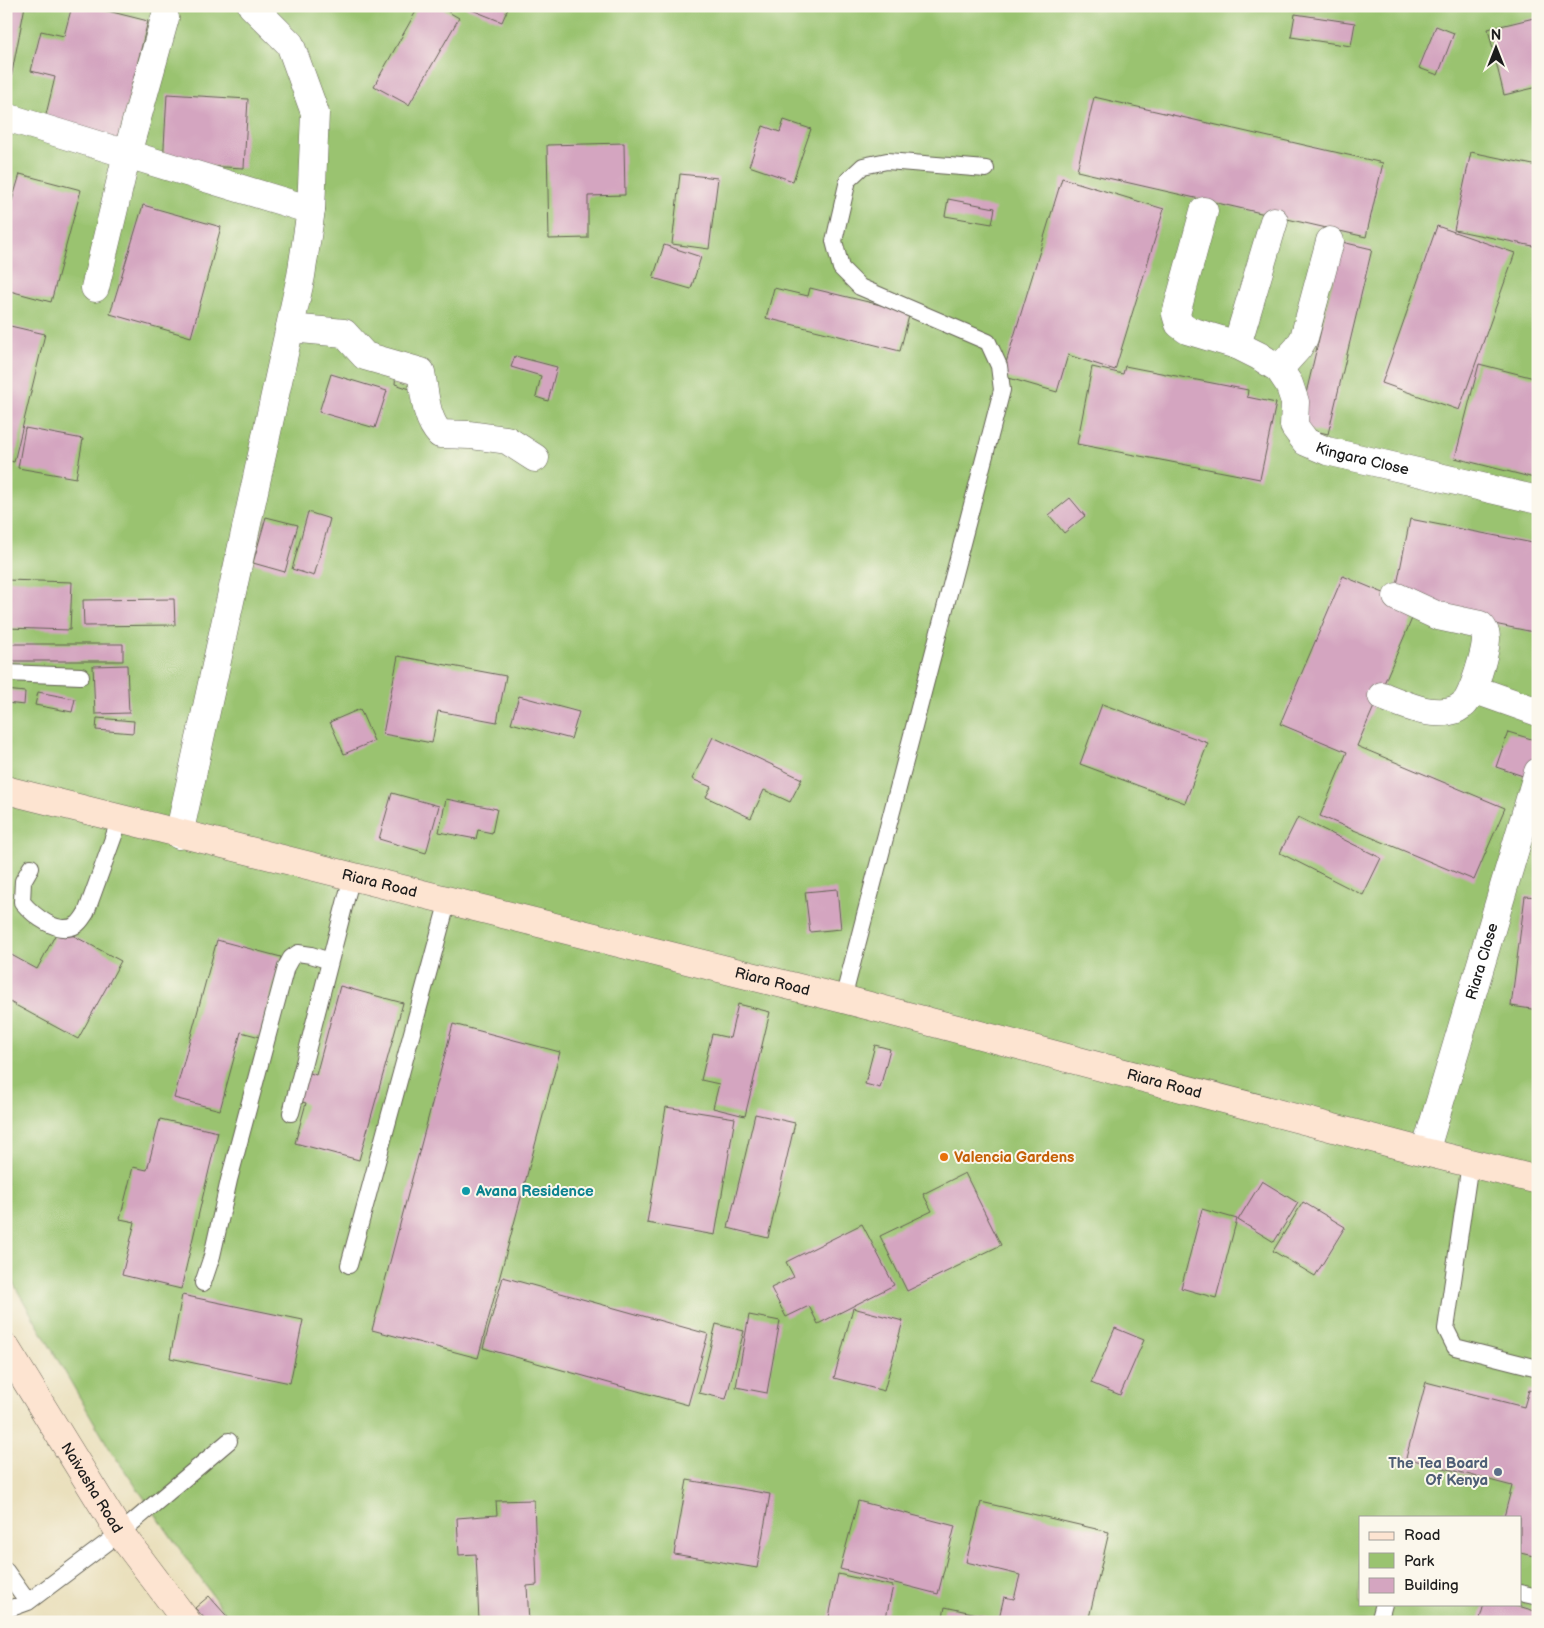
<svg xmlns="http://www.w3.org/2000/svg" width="1544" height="1628" viewBox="0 0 1544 1628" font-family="'Balsamiq Sans',sans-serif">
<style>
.green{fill:#9ac370;stroke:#5b7046;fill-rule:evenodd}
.building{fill:#d4a5c0}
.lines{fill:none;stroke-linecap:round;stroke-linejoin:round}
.lane-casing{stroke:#646154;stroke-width:18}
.street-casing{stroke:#646154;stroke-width:29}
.secondary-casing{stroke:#646154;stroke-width:29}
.lane{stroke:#fff;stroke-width:16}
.street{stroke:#fff;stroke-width:28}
.secondary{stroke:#fde4d1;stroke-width:28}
.food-dot{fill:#e8710a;stroke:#fbf7ec;stroke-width:2}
.culture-dot{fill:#0f9aa8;stroke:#fbf7ec;stroke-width:2}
.service-dot{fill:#5c6f8a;stroke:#fbf7ec;stroke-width:2}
.labels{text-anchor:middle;stroke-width:4;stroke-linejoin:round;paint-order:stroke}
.street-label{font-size:15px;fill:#1c1c1c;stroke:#fbf7ec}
.food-label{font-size:15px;font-weight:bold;fill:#c56008;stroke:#fbf7ec;text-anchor:start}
.culture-label{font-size:15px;font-weight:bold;fill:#0d838f;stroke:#fbf7ec;text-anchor:start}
.service-label{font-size:15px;font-weight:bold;fill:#4e5e75;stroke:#fbf7ec;text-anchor:end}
</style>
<rect width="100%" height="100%" fill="#fbf7ec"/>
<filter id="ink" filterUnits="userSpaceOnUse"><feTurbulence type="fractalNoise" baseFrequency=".02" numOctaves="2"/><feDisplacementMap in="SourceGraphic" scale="10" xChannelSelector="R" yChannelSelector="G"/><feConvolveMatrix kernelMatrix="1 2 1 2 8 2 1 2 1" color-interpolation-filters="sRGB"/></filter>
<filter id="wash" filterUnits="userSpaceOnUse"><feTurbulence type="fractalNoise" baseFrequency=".0096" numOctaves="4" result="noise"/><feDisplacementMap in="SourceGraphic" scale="20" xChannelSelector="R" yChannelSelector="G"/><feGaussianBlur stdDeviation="1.12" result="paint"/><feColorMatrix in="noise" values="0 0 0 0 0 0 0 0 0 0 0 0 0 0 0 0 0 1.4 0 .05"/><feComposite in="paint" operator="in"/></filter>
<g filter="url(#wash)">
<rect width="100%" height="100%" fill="#eae0bd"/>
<!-- green -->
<path class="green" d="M6 6H1538V1622H231L111 1451 6 1271ZM1360 1517H1520V1604H1360Z"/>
<g id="blocks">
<!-- building -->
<path class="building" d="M6 6H25L7 98H6Z
M72 6H88L148 21 118 141 44 123 55 77 31 71 41 31 64 36Z
M419 6H438L459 18 409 105 374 86Z
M462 6H509L502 22Z
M1295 14 1355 23 1351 46 1291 37Z
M1538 17V87L1504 95 1488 29Z
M1436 26 1454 33 1438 75 1419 68Z
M167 94 248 99 244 168 163 164Z
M1094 97 1383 163 1366 237 1077 171Z
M784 120 811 129 793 181 749 166 763 126 780 132Z
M624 143 625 195 588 196V238L549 239 547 145Z
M1471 152 1538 166V247L1454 230Z
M20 174 81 190 51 302 6 290V211H9Z
M680 174 718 178 709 249 672 244Z
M1062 178 1164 209 1115 370 1068 355 1057 392 1002 376Z
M948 199 995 208 992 224 945 216Z
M143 205 221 227 191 337 110 314Z
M1437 226 1515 253 1459 410 1382 383Z
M1342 242 1372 249 1328 434 1298 427Z
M664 245 701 257 691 289 653 278Z
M774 288 808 296 810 288 910 312 900 351 766 318Z
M6 325 45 334 14 462 6 460Z
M515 356 557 367 548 401 536 397 541 376 511 367Z
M1479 364 1538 379V479L1455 458Z
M1125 366 1248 390 1247 397 1276 403 1260 479 1077 444 1092 367 1123 374Z
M396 372 413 377V390L395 384Z
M331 374 387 391 375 428 319 412Z
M25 428 83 439 76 478 18 468Z
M1070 498 1085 516 1064 533 1049 515Z
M308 512 330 519 314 576 292 569Z
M266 517 298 525 285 572 253 563Z
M1410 519 1538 544V633L1441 613 1395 595Z
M1343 576 1417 607 1357 746 1505 808 1474 880 1320 816 1347 752 1280 724Z
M6 580 72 582 70 630 6 628Z
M174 599 175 625 84 626 83 600Z
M6 644H123V661H6Z
M398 656 506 676 497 722 438 711 432 743 383 734Z
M127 665 129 713 95 714 93 666Z
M6 690 25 692 24 705 6 703Z
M38 692 75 699 72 712 35 705Z
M519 696 579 712 571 739 511 723Z
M1102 704 1208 743 1185 803 1080 764Z
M360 709 374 741 344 754 330 722Z
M97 718 134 721 133 733 96 730Z
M1508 732 1538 741V761L1532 779 1496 767Z
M713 737 802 779 790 802 764 790 751 818 706 797 711 787 692 779Z
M392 793 439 806 426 853 379 839Z
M446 799 497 809 492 833 478 830 476 839 439 832Z
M1298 817 1381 858 1363 895 1280 853Z
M837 889 841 929 810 932 805 892Z
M1525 896 1538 897V1010L1511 1006Z
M59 928 121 961 78 1039 6 1000V952L37 969Z
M217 940 281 957 260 1037 241 1032 220 1110 174 1098Z
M340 986 403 1003 359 1160 295 1143 306 1103 295 1100 304 1071 316 1075Z
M738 1004 770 1012 745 1116 713 1108 719 1084 701 1080 712 1034 730 1038Z
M453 1024 560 1052 478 1358 372 1330Z
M875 1045 890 1049 880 1088 865 1084Z
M666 1107 735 1118 715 1235 647 1223Z
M755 1114 795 1123 768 1238 728 1228Z
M160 1119 218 1132 181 1289 122 1275 135 1222 120 1219 133 1167 147 1170Z
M965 1173 1001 1245 907 1291 880 1236 932 1211 923 1194Z
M1262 1181 1298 1203 1274 1242 1238 1220Z
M1303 1202 1345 1227 1315 1276 1273 1251Z
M1202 1209 1237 1219 1216 1298 1181 1288Z
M862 1224 894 1285 818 1324 809 1306 786 1317 771 1288 794 1277 786 1262Z
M503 1277 708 1334 688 1405 483 1348Z
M182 1295 303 1320 290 1383 170 1358Z
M853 1308 903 1321 884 1391 834 1378Z
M749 1315 780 1321 767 1393 736 1387Z
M716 1324 744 1331 726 1399 699 1393Z
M1115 1328 1144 1340 1120 1395 1091 1383Z
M1426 1382 1524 1407 1529 1390 1538 1392V1557L1520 1553V1517H1504L1512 1486 1406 1458Z
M687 1480 770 1494 757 1568 674 1554Z
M534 1500 537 1585 527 1586 529 1622H479L476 1554 459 1555 457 1518 497 1515 496 1501Z
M858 1501 955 1526 938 1594 840 1569Z
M981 1502 1109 1532 1088 1622H998L1004 1597 1014 1599 1020 1575 966 1562Z
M838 1574 893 1586 885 1622H828Z
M209 1596 232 1622H208L195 1608Z
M1484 1604H1512L1538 1612V1622H1479Z
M945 1607 995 1618 994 1622H942Z"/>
</g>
</g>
<g filter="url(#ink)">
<use href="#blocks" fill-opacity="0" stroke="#646154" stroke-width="1"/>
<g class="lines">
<!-- lane casing -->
<g class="lane-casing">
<path id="lane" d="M6 673 81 676
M31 867 23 881 22 902C33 915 58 936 76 925 81 922 83 917 86 913L120 819
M843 999 1002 390 999 366 988 342 860 287 841 268 834 241 848 180 863 166 887 161 986 169
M291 1113 352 876
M1470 1163 1446 1329 1455 1347 1538 1368
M349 1265 448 900
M203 1283 212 1256 229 1180 286 967 291 958 298 953 311 955 330 961
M6 1571 28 1602
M1520 1593 1538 1597
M6 1610 28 1602 120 1533 229 1441
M1379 1622 1384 1604"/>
</g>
<!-- street casing -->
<g class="street-casing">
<g id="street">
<path d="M252 6 290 44 315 113 311 210"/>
<path d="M6 117 311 210 301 276 179 835"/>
<path id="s1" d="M1204 211 1176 314 1179 324 1187 330 1237 345 1259 356 1279 369 1289 384 1295 402 1294 426 1306 442 1327 451 1538 500"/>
<path d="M95 288 127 154 165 18"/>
<path d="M290 328 344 333 365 356 421 372C425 393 425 418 440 434L470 435 507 440 535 458"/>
<path d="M1237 345 1274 221"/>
<path d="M1279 369 1298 348 1304 338 1330 241"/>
<path d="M1473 689 1538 712"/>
<path d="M1382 696C1404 704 1430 718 1454 710 1457 709 1461 706 1464 704 1473 696 1486 651 1486 638 1486 633 1484 629 1480 625L1438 616 1397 597"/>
<path id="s2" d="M1425 1152 1538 772"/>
</g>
</g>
<!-- secondary casing -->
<g class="secondary-casing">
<g id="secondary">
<path id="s3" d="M6 790 843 999 1425 1152 1538 1180"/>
<path id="s4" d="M6 1348 120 1533 187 1622"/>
</g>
</g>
<!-- lane -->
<use href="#lane" class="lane"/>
<!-- street -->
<use href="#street" class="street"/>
<!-- secondary -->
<use href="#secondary" class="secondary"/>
</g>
</g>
<!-- markers -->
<circle class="food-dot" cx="944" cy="1157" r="5"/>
<circle class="culture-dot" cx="466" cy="1191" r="5"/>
<circle class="service-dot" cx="1498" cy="1472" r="5"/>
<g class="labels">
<!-- street labels -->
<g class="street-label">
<text dy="5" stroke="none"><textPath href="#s1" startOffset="368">Kingara Close</textPath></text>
<text dy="5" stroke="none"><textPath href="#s3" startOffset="385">Riara Road</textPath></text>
<text dy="5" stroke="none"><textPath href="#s2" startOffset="199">Riara Close</textPath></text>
<text dy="5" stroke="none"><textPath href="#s3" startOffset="790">Riara Road</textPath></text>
<text dy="5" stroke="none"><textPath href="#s3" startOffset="1195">Riara Road</textPath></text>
<text dy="5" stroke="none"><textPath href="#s4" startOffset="164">Naivasha Road</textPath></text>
</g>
<!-- food labels -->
<g class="food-label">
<text x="954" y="1162">Valencia Gardens</text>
</g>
<!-- culture labels -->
<g class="culture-label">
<text x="476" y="1196">Avana Residence</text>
</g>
<!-- service labels -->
<g class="service-label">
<text x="1488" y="1468">The Tea Board<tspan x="1488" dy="17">Of Kenya</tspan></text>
</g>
</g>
<!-- margin -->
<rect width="1544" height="1628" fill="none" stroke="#fbf7ec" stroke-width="25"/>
<!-- legend -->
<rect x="1359" y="1516" width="162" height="90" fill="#fbf7ec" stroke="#a29f99"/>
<rect x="1369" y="1532" width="25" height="8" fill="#fde4d1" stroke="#a29f99"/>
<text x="1404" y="1540" font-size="15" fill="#1c1c1c">Road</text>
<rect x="1369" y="1553" width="25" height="15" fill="#9ac370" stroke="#a29f99"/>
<text x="1404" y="1566" font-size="15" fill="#1c1c1c">Park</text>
<rect x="1369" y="1578" width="25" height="15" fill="#d4a5c0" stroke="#a29f99"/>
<text x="1404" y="1590" font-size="15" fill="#1c1c1c">Building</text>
<!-- north arrow -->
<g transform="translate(1496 48)" stroke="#fbf7ec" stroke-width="4" paint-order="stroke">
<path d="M0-4L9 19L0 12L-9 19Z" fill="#1c1c1c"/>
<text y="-8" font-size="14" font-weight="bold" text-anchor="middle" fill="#1c1c1c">N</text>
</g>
</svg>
